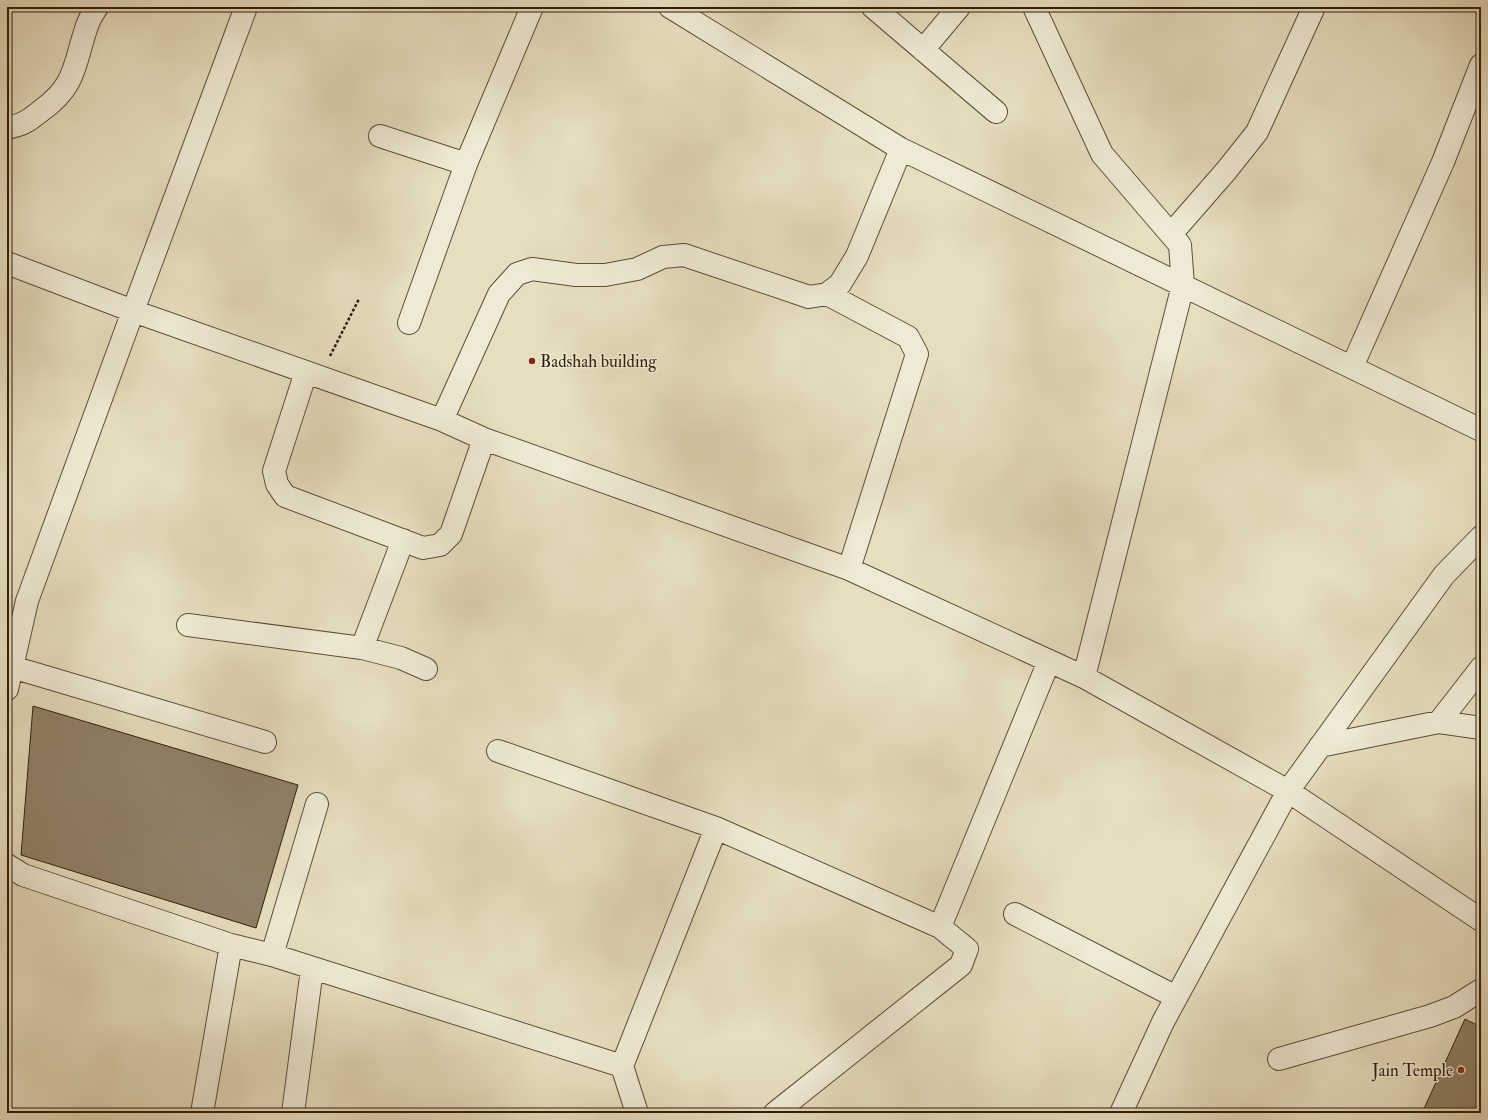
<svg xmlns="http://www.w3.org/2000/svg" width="1488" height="1120" viewBox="0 0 1488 1120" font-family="'IM FELL Double Pica',serif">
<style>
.building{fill:#8f8168;stroke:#311d0b}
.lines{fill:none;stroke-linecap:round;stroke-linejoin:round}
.street-casing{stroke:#5e4d38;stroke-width:24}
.path{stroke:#311d0b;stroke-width:2.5;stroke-dasharray:3 2;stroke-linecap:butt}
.street{stroke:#efead5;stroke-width:22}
.poi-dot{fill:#8f2418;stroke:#efead5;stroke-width:1.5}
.labels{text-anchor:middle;stroke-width:3;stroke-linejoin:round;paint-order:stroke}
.poi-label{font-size:17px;fill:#311d0b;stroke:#efead5;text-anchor:start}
</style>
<rect width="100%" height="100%" fill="#e6debe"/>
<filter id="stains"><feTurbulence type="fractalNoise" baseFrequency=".005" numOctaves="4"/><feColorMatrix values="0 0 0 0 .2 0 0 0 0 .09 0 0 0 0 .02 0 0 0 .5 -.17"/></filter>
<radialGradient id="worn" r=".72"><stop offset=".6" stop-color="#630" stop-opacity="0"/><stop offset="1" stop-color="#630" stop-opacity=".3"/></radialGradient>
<!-- building -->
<path class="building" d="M33 706 298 785 256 928 21 855Z
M1465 1019 1481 1027V1113H1422Z"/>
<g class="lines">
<!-- street casing -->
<g class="street-casing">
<path id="street" d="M670 7 901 149 1481 430
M873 7 996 112
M1034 7 1102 154 1180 245 1183 285 1084 677
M923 50 959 7
M7 128C25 124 28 121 42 110 77 85 74 63 87 26 89 19 93 13 97 7
M380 136 466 164
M1171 234 1226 171 1257 132 1314 7
M7 263 133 311 442 420 484 439 849 569 1084 677 1288 791 1481 920
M827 294 908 337 917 354 849 569
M409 323 466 164 532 7
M1352 367 1443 162 1481 65
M306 372 274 471 277 484 285 496 423 548 440 545 451 534 484 439
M442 420 499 294 517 274 532 269 576 275H605L637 269 663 257 684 255 809 297 827 294 840 284 857 256 901 149
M188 625 362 648 401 658 426 669
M362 648 403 540
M12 667 265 742
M7 689 27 601 133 311 246 7
M1439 722 1481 728
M1320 746 1439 722 1481 668
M498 751 716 828 940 927 967 949 961 965 775 1113
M7 865 23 875 231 945 272 955 622 1066 637 1113
M1015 914 1176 997
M940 927 1049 661
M272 955 317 804
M1279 1059 1430 1016 1454 1007 1481 990
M622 1066 716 828
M202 1113 231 945
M293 1113 312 969
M1121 1113 1163 1022 1288 791 1444 575 1481 537"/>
</g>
<!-- path -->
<path class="path" d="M330 356 359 299"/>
<!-- street -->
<use href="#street" class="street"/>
</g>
<!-- markers -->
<g class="poi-dot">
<circle cx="532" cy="361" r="4"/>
<circle cx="1461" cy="1070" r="4"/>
</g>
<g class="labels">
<!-- poi labels -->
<g class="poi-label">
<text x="540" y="367">Badshah building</text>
<text x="1453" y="1076" text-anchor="end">Jain Temple</text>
</g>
</g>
<!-- margin -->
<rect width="1488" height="1120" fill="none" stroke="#e6debe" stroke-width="24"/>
<rect x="8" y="8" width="1472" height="1104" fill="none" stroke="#311d0b" stroke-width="2"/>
<rect x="12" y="12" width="1464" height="1096" fill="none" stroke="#311d0b"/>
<rect width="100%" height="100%" filter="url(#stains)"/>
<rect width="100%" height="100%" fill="url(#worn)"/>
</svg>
